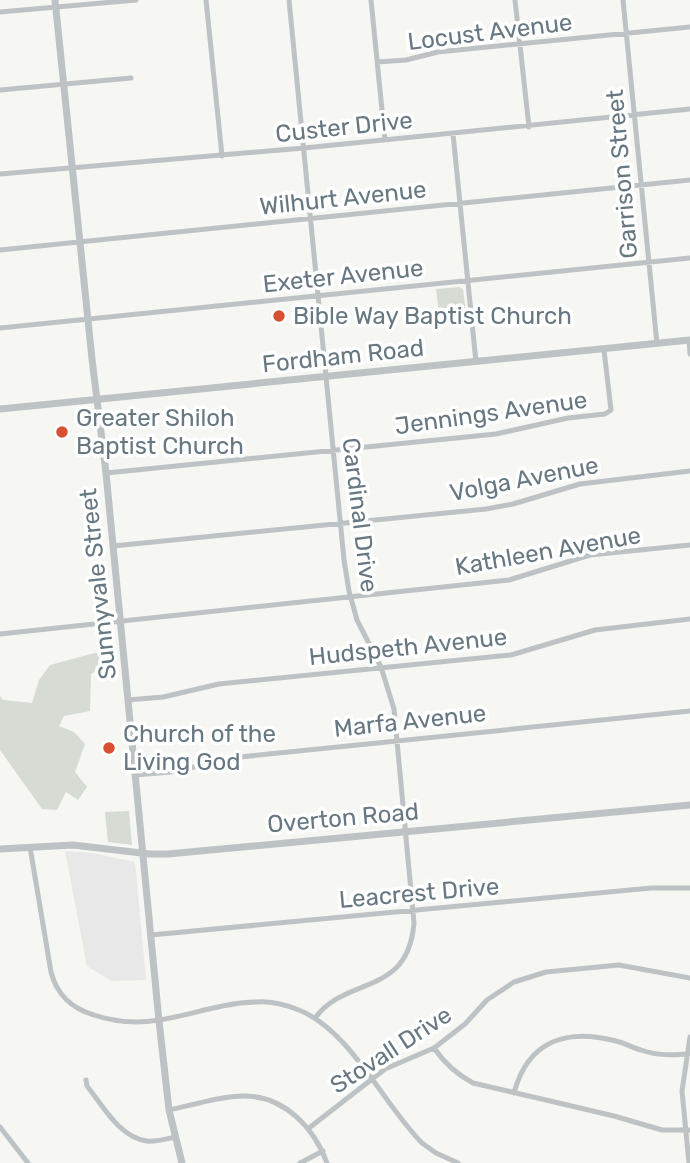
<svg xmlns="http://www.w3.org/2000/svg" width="690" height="1163" viewBox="0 0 690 1163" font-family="Rubik,sans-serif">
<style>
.built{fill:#e7e8e7}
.green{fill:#d6dbd3}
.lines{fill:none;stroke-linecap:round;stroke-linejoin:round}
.minor{stroke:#bdc2c5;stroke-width:5}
.tertiary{stroke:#bdc2c5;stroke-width:7}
.poi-dot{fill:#d75033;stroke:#fff;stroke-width:2.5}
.labels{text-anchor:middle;stroke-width:7;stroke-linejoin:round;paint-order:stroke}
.street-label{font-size:24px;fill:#677882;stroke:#fff}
.poi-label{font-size:24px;fill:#677882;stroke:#fff;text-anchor:start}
</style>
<rect width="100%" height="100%" fill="#f6f6f3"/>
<!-- built -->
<path class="built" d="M65 851 92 853 135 862 146 980 111 981 87 966Z"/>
<!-- green -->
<path class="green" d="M459 287 463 289 467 320 440 322 436 289Z
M106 650 108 664 91 674 90 711 64 716 59 726 74 732 85 744 75 772 87 787 78 800 66 792 57 810 42 809 0 750V696L3 700 32 703 39 680 50 665Z
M129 811 132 845 108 842 105 812Z"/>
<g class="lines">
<!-- minor -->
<path class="minor" d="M206 0 222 156
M289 0 344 560 349 591 357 620 381 667 394 709 414 923C408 997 347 975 315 1018
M371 0 385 140
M515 0 529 127
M623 0 657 344
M0 12 136 0
M377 62 406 60 438 52 690 27
M0 90 131 78
M453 134 476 362
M0 174 304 148 690 109
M0 250 690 180
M0 328 690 258
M689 340 690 354
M106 473 496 434 568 418 605 414 611 410 604 350
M113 546 486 509 513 504 580 484 690 471
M0 634 509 580 590 555 690 545
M128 700 163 697 219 684 511 655 595 630 690 619
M135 775 171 772 240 757 690 711
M30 847 51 972C57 995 71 1008 94 1015 156 1036 198 1003 257 1002 271 1001 286 1005 299 1010 351 1031 383 1104 422 1143L436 1153 458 1163
M151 935 651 888H690
M434 1048C445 1064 456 1074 473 1083L614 1116 662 1130H690
M86 1080 87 1086C103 1106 120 1138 147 1141 156 1142 166 1139 175 1137
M514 1093C528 1041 566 1028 616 1041 625 1043 633 1048 641 1050 657 1056 674 1055 690 1054
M169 1110C193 1105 220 1096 244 1096 285 1096 314 1128 327 1163
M0 1127 28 1163
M309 1128 385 1069 434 1048 465 1024 487 1000 514 982 546 972 619 965 690 978
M300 1163 323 1151
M689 1163 682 1091 690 1037"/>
<!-- tertiary -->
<path class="tertiary" d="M55 0 92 359 106 473 159 1021 169 1110 182 1163
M0 409 690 340
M0 849 73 845 150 854H168L690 805"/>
</g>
<!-- markers -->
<g class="poi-dot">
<circle cx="279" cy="316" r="7"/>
<circle cx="62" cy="432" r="7"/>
<circle cx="109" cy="748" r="7"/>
</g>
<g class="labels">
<!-- street labels -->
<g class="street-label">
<text transform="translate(490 32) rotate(-7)" y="8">Locust Avenue</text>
<text transform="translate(344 127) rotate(-6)" y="8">Custer Drive</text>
<text transform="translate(622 174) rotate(-95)" y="8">Garrison Street</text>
<text transform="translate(343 198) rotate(-6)" y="8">Wilhurt Avenue</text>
<text transform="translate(343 276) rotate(-6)" y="8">Exeter Avenue</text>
<text transform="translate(343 356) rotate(-6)" y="8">Fordham Road</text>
<text transform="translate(491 413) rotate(-8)" y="8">Jennings Avenue</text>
<text transform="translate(524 479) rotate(-11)" y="8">Volga Avenue</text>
<text transform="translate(360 515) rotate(83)" y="8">Cardinal Drive</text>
<text transform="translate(548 551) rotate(-10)" y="8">Kathleen Avenue</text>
<text transform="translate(98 584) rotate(-96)" y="8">Sunnyvale Street</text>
<text transform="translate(408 647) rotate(-6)" y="8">Hudspeth Avenue</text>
<text transform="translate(410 721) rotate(-6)" y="8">Marfa Avenue</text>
<text transform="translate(343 818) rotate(-5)" y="8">Overton Road</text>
<text transform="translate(419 893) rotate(-5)" y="8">Leacrest Drive</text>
<text transform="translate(391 1050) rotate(-33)" y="8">Stovall Drive</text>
</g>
<!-- poi labels -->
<g class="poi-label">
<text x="293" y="324">Bible Way Baptist Church</text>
<text x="76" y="426">Greater Shiloh<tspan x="76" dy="28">Baptist Church</tspan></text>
<text x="123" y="742">Church of the<tspan x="123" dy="28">Living God</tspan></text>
</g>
</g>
</svg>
